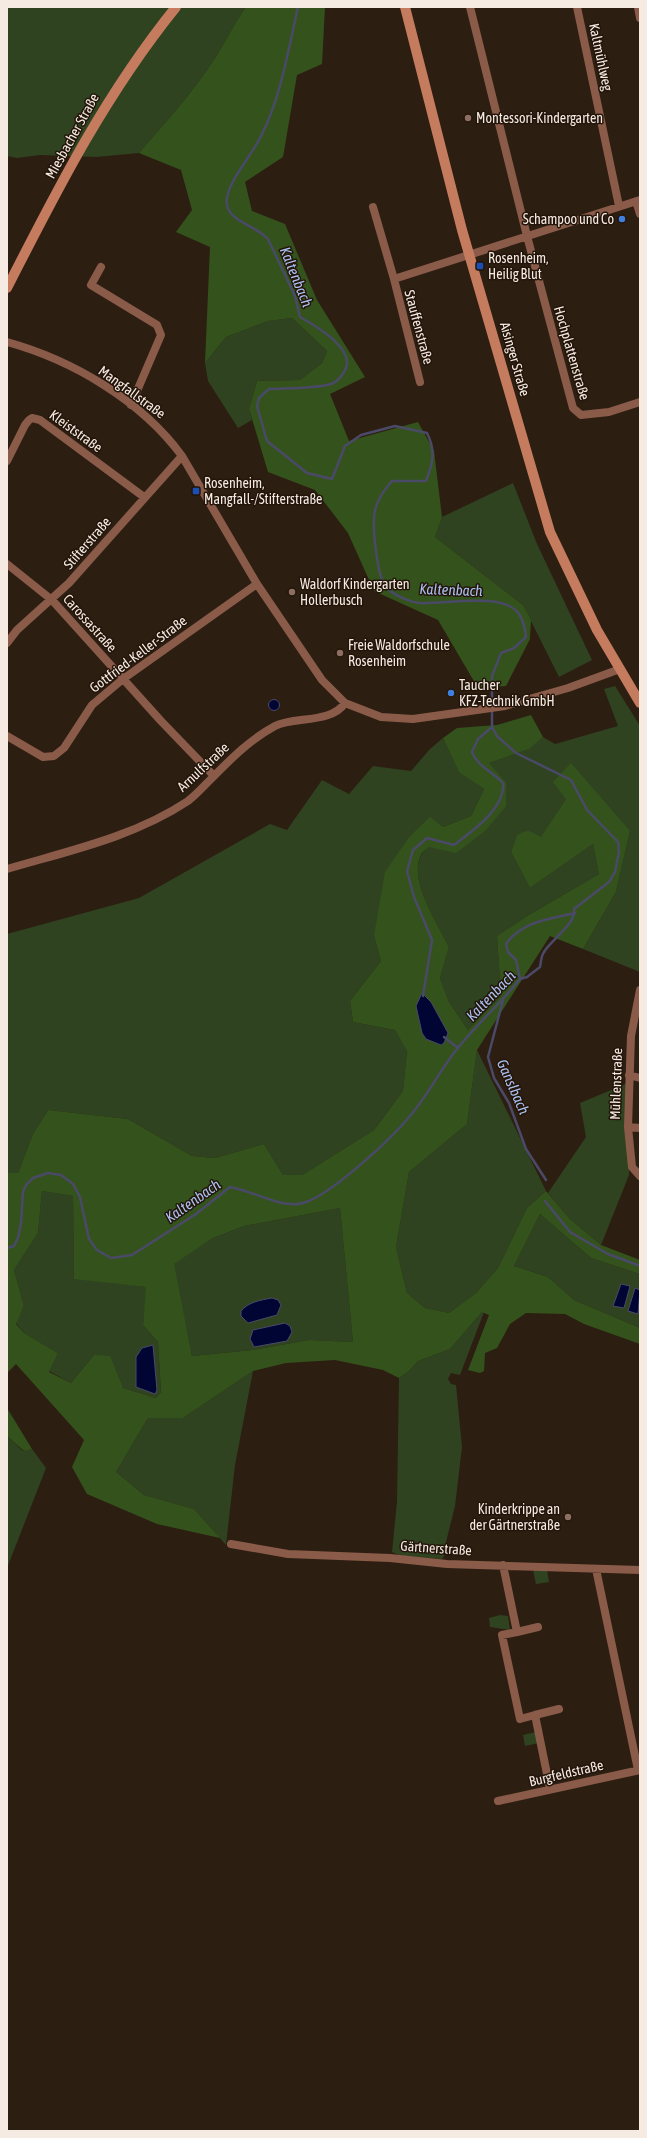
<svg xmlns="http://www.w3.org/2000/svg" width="647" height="2138" viewBox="0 0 647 2138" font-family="'Asap Condensed',sans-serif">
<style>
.green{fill:#2f4320;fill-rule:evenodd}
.forest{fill:#34531c;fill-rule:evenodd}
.water{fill:#010533;stroke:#4a4a68}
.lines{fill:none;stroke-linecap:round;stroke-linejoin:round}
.stream{stroke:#4a4a68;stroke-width:2.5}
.street{stroke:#8a5b49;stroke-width:8}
.secondary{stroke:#c57b5e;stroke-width:10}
.education-dot{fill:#8d6e63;stroke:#231509;stroke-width:1.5}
.shop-dot{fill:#3f7fe0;stroke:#231509;stroke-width:1.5}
.transit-dot{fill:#1a4fb4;stroke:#231509;stroke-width:1.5}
.labels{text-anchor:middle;stroke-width:3;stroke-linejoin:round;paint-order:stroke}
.street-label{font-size:14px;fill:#f6ebe3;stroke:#231509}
.poi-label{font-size:14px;fill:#f6ebe3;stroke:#231509;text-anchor:start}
.water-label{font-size:15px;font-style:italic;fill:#aac1f1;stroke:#231509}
</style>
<rect width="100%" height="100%" fill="#2d1e12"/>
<!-- green -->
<path class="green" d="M7 7H246C232 26 223 48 209 67 188 98 163 125 139 153L96 157 40 155 17 158 7 156Z
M292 318 327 351 322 363 300 380 257 381 249 409 252 420 238 428 208 381 205 363 226 337 268 321Z
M513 483 537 544 592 660 559 677 523 605 435 537 442 517Z
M615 686 640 726V972L583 949 616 892 630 831 566 799 541 838 528 830 517 836 511 852 530 888 593 844 599 874 527 916 497 936 501 996 468 1030 449 1002 440 978 449 947C438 924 399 867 429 847 437 842 473 834 485 831L489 763 528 749 543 737 555 744 618 726 604 689Z
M443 738 459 771 484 789 471 816 443 827 430 818 410 836 374 936 381 961 350 1001 353 1022 395 1030 407 1050 403 1091 374 1130 302 1175H283L264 1144 215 1158 192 1156 128 1119 48 1110 33 1134 18 1173H7V934L139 898 270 824 287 830 322 780 349 794 373 766 411 771 430 749Z
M477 1050 546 1191 527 1208 498 1268 476 1293 449 1313 425 1308 407 1293 396 1247 409 1172 467 1124Z
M628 1083 629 1175 601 1245 570 1219 548 1193 586 1137 580 1103Z
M42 1191 73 1196 74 1278 147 1287 143 1325 158 1342 161 1392 156 1398 123 1388 94 1355 71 1383 49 1371 58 1353 24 1333 16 1323 24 1306 14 1270 38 1233ZM136 1357 155 1394 136 1387Z
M340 1208 353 1342 309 1340 253 1350 192 1356 173 1264 213 1238 244 1226Z
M540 1214 591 1258 640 1274V1328L574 1300 548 1277 514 1266Z
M482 1312H484L460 1375 451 1373 448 1379 451 1384 456 1385 462 1447 455 1506 444 1550V1556L442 1559 401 1556 392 1552 397 1502 399 1378 409 1371 418 1361 450 1349Z
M253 1371 235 1465 226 1545 194 1509 144 1495 116 1472 148 1418H183Z
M7 1436 23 1451 32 1449 46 1468 7 1568Z
M533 1570H547L549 1582 536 1584Z
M500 1615 508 1616 510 1630 490 1627 489 1618Z
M536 1732 539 1743 525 1746 523 1735Z"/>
<!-- forest -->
<path class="forest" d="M246 7H325L322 64 297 75 283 157 245 182 252 211 285 224 317 300 365 377 330 394 349 441 418 422 434 451 442 517 435 537 523 605 531 620 530 639 506 686 478 688 438 620 374 591 348 533 315 490 268 472 249 409 257 381 300 380 322 363 327 351 292 318 268 321 226 337 205 363 210 247 176 232 192 210 181 170 139 153C163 125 188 98 209 67 223 48 232 26 246 7Z
M531 715 543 737 529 749 489 763 506 783V806L485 831 456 853 429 847C427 849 422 852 421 855 408 880 438 924 449 947L440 978 449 1002 468 1030 501 996 497 936 527 916 599 874 593 844 530 888 511 852 517 835 528 830 541 837 566 799 553 782 571 763 630 831 616 892 583 949 550 936 477 1050 467 1124 409 1172 396 1247 407 1293 425 1308 449 1313 476 1293 498 1268 527 1208 546 1191 570 1219 601 1245 640 1260V1274L591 1258 540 1214 514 1266 548 1277 574 1300 640 1328V1344L584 1324 565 1314 526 1313 510 1324 497 1348 485 1353 484 1371 480 1373 468 1370 489 1315 482 1312 450 1349 418 1361 409 1371 399 1378 383 1370 335 1360 286 1363 253 1371 183 1418H148L116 1472 144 1495 194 1509 220 1538 157 1524 87 1494 72 1467 84 1440 16 1364 7 1373V1173H18L33 1134 48 1110 128 1119 192 1156 215 1158 264 1144 283 1175H302L374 1130 403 1091 407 1051 395 1030 353 1022 350 1001 381 961 374 936 385 872 410 836 430 817 443 827 471 816 484 789 459 772 443 738 457 728 497 725ZM422 994 431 1002 448 1033 444 1043 441 1045 426 1039ZM42 1191 73 1196 74 1279 146 1287 143 1325 158 1342 161 1392 156 1398 123 1388 110 1356 94 1355 71 1383 49 1372 58 1353 24 1333 16 1324 24 1306 14 1270 38 1233ZM340 1208 353 1342 309 1340 253 1350 192 1356 174 1264 213 1238 244 1226Z
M7 1408 32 1449 24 1451 7 1436Z"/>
<!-- water -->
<path class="water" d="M268.5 705a5.5 5.5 0 1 1 11 0a5.5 5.5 0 1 1-11 0Z
M422 993 431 1002 448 1033 444 1043 441 1045 426 1039 422 1033 416 1006Z
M621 1284 630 1286 624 1308 613 1306Z
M635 1288 640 1290 638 1314 628 1311Z
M272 1298 278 1300 281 1305 277 1315 248 1323 241 1316V1311C248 1302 261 1300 272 1298Z
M285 1323 290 1326 292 1332 287 1341 254 1347 250 1339 253 1330Z
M153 1345 157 1390 155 1394 136 1387V1357L142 1348Z"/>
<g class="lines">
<!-- stream -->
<path class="stream" d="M520 979 516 960 508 952 506 944C522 921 550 919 575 913
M423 996 432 940 414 897 407 871 413 850 427 838 454 845C472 831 506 808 503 783 493 772 477 766 472 752L478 739 492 727
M503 1000 488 1057 494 1078 509 1103 526 1149 546 1180
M444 1037 458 1048
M545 1201 570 1232 608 1254 640 1266
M7 1248 14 1246 18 1238 21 1223 23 1192 26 1185 33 1178 48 1173 61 1175 73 1184 80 1197 89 1239 97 1250 111 1258 132 1255 196 1214 230 1187C251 1190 281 1209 303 1203 330 1196 392 1138 410 1116 428 1095 440 1070 457 1049 477 1024 500 1004 520 979L527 977 540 967C541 962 541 956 544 952 551 940 577 923 574 909L609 882 615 872 619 852 618 842 587 810 571 780 516 753 497 736 492 727V676L501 653 514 648 526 637C525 629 524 621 519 614 503 591 443 605 419 603 410 602 394 595 388 589 378 579 377 556 375 543 372 515 373 502 392 481H426C433 463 436 451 427 433L395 426 361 435 345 446 332 479 307 473 267 441 257 406 259 398 269 389C289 388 312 389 331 384 337 382 341 377 344 372 359 350 314 325 300 317L295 296 268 239C257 226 230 222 227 205 223 187 252 155 260 138 281 98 288 51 298 7"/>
<!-- street -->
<path class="street" d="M470 7 527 236 573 408 581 415 609 412 640 402
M577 7 619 206
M638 7 640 18
M636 201 640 214
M373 207 394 279 640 200
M101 267 91 285 157 325 161 335 131 405
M394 279 420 382
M7 342C72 360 141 400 182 456L257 584 322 680 345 703 381 717 413 719 505 706 568 688 620 669
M7 461 25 425 29 420 32 418 40 420 144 497
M7 564 52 600 161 721 214 776
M7 643 17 630 69 583 182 456
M7 736 43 757 54 756 64 748 92 705 123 679 257 584
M7 869C68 851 134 837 188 801 196 795 203 787 210 780 230 760 249 740 275 726 294 716 331 724 345 703
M640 990 631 1036 628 1127 632 1167 640 1176
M629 1075 640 1078
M628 1127 640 1128
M231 1544 288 1554 390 1558 447 1564 640 1570
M503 1565 517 1632 502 1635 520 1719 535 1715 550 1789
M596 1569 638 1770
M517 1632 538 1627
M535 1715 559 1709
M498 1801 640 1770"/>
<!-- secondary -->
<path class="secondary" d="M405 7 462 230 550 532 597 630 640 703
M7 288C58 188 105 95 176 7"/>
</g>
<!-- markers -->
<g class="education-dot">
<circle cx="468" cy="118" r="4"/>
<circle cx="292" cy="592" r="4"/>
<circle cx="340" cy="653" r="4"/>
<circle cx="568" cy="1517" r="4"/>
</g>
<g class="shop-dot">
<circle cx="622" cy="219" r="4"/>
<circle cx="451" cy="693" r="4"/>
</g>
<g class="transit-dot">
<rect x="476" y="262" width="8" height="8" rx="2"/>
<rect x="192" y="487" width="8" height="8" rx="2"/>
</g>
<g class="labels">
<!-- street labels -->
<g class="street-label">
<text transform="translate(601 57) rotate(78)" y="5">Kaltmühlweg</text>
<text transform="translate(72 136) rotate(-61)" y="5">Miesbacher Straße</text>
<text transform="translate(419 327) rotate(75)" y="5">Stauffenstraße</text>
<text transform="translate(572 353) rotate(74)" y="5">Hochplattenstraße</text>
<text transform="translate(515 359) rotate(74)" y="5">Aisinger Straße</text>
<text transform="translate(132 392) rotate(36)" y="5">Mangfallstraße</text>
<text transform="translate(76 431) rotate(36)" y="5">Kleiststraße</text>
<text transform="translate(87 543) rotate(-49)" y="5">Stifterstraße</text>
<text transform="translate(90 623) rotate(48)" y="5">Carossastraße</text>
<text transform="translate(138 654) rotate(-37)" y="5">Gottfried-Keller-Straße</text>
<text transform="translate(203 767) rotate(-43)" y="5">Arnulfstraße</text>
<text transform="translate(616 1084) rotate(-88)" y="5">Mühlenstraße</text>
<text transform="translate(436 1548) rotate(4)" y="5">Gärtnerstraße</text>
<text transform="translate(566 1773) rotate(-13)" y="5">Burgfeldstraße</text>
</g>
<!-- poi labels -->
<g class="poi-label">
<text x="476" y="123">Montessori-Kindergarten</text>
<text x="614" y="224" text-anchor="end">Schampoo und Co</text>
<text x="488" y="263">Rosenheim,<tspan x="488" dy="16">Heilig Blut</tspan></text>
<text x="204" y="488">Rosenheim,<tspan x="204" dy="16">Mangfall-/Stifterstraße</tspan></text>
<text x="300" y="589">Waldorf Kindergarten<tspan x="300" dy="16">Hollerbusch</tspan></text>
<text x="348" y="650">Freie Waldorfschule<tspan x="348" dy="16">Rosenheim</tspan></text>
<text x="459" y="690">Taucher<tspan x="459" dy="16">KFZ-Technik GmbH</tspan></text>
<text x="560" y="1514" text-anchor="end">Kinderkrippe an<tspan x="560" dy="16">der Gärtnerstraße</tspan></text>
</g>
<!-- water labels -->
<g class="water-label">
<text transform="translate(296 277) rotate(68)" y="5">Kaltenbach</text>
<text transform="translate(451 590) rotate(2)" y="5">Kaltenbach</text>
<text transform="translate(491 996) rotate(-46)" y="5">Kaltenbach</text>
<text transform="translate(513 1087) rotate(66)" y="5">Ganslbach</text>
<text transform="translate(193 1201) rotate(-35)" y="5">Kaltenbach</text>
</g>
</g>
<!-- border -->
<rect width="647" height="2138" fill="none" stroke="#f6ebe3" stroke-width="16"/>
</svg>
